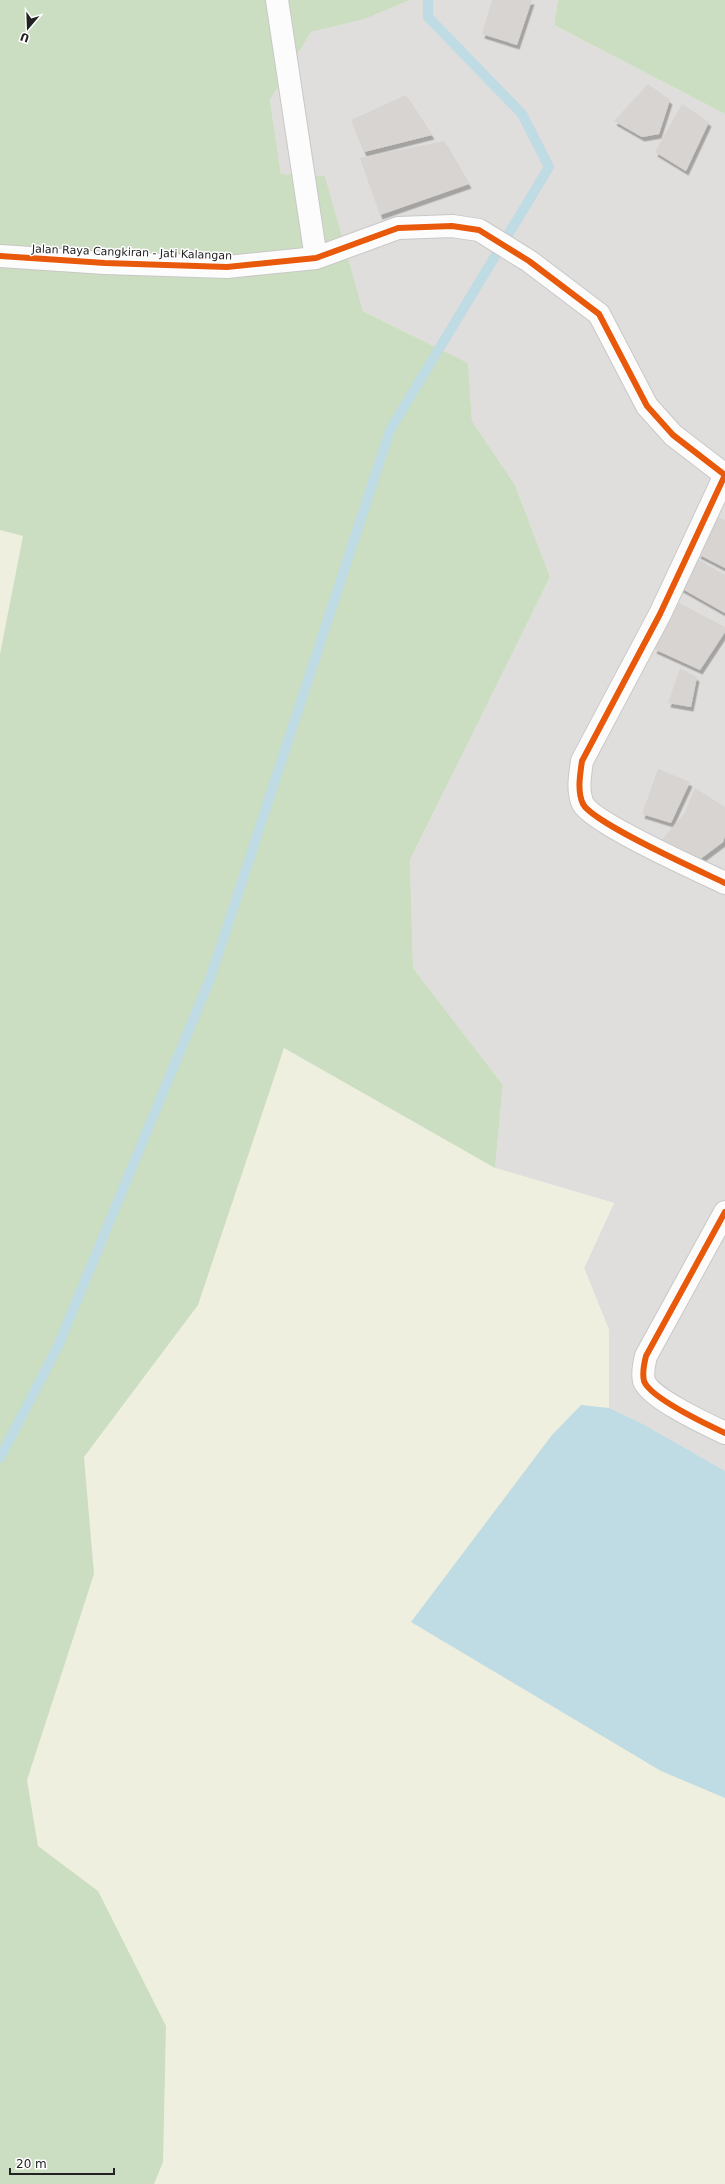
<svg xmlns="http://www.w3.org/2000/svg" width="725" height="2184" viewBox="0 0 725 2184" font-family="'DejaVu Sans',sans-serif">
<style>
.residential{fill:#dfdedc}
.farmland{fill:#efefdf}
.forest{fill:#cbdec1}
.water{fill:#bfdbe3}
.lines{fill:none;stroke-linecap:round;stroke-linejoin:round}
.stream{stroke:#bfdbe3;stroke-width:10}
.building{fill:#d7d4d2;filter:url(#shadow)}
.minor-casing{stroke:#c9c8c7;stroke-width:24}
.minor{stroke:#fdfcfc;stroke-width:22}
.cycleway-casing{stroke:#fff;stroke-width:8}
.cycleway{stroke:#e8590c;stroke-width:6}
.labels{text-anchor:middle;stroke-width:3;stroke-linejoin:round;paint-order:stroke}
.street-label{font-size:11px;fill:#222;stroke:#fff}
</style>
<defs>
<filter id="shadow"><feDropShadow dx="2.5" dy="4.5" stdDeviation="0" flood-color="#0004"/></filter>
</defs>
<rect width="100%" height="100%" fill="#f0eeeb"/>
<!-- residential -->
<path class="residential" d="M410 0H558L554 25 725 114V1471L643 1424 609 1408V1330L584 1268 614 1203 495 1168 503 1085 413 968 410 860 550 577 515 485 472 421 468 363 363 311 325 176 281 174 270 100 311 32 365 19Z"/>
<!-- farmland -->
<path class="farmland" d="M0 530 23 536 0 654Z
M284 1048 495 1168 614 1203 584 1268 609 1330V1408L581 1405 661 1771 725 1798V2184H154L163 2162 98 1891 38 1846 27 1780 94 1574 84 1457 198 1305Z"/>
<!-- forest -->
<path class="forest" d="M0 0H410L365 19 311 32 270 100 281 174 325 176 363 311 468 363 472 421 515 485 550 577 410 860 413 968 503 1085 495 1168 284 1048 198 1305 84 1457 94 1574 27 1780 38 1846 98 1891 166 2026 163 2162 154 2184H0V654L23 536 0 530Z
M558 0H725V114L554 25Z"/>
<!-- water -->
<path class="water" d="M581 1405 609 1408 643 1424 725 1471V1798L661 1771 411 1622 552 1435Z"/>
<g class="lines">
<!-- stream -->
<path class="stream" d="M0 1458 58 1346 210 979 390 430 549 167 522 114 428 17V0"/>
</g>
<!-- building -->
<path class="building" d="M492 0H532L517 45 482 34Z
M648 84 670 100 659 134 642 137 614 121Z
M406 95 432 135 364 152 351 120Z
M682 104 709 122 686 171 655 152Z
M444 141 469 184 380 215 360 158Z
M717 516 725 520V568L698 554Z
M696 558 725 575V613L679 587Z
M679 603 725 627V632L700 670 654 649Z
M680 668 697 677 691 707 668 703Z
M658 769 690 782 671 823 642 814Z
M695 788 725 807V836L723 842 695 863 660 842 684 814Z"/>
<g class="lines">
<!-- minor casing -->
<g class="minor-casing">
<path id="minor" d="M277 0 316 258
M0 256 105 263 227 267 316 258 398 228 452 226 479 230 529 261 599 314 647 406 673 435 725 475
M725 475 660 614 582 761C580 775 577 791 583 804 593 823 700 871 725 883
M725 1212 646 1356C644 1364 642 1373 644 1381 650 1398 708 1425 725 1433"/>
</g>
<!-- minor -->
<use href="#minor" class="minor"/>
<!-- cycleway casing -->
<g class="cycleway-casing">
<path id="cycleway" d="M0 256 105 263 227 267 316 258 398 228 452 226 479 230 529 261 599 314 647 406 673 435 725 475
M725 475 660 614 582 761C580 775 577 791 583 804 593 823 700 871 725 883
M725 1212 646 1356C644 1364 642 1373 644 1381 650 1398 708 1425 725 1433"/>
</g>
<!-- cycleway -->
<use href="#cycleway" class="cycleway"/>
</g>
<g class="labels">
<!-- street labels -->
<g class="street-label">
<text transform="translate(132 252) rotate(2)" y="4">Jalan Raya Cangkiran - Jati Kalangan</text>
</g>
</g>
<!-- north arrow -->
<g transform="translate(28 28) rotate(199)" stroke="#ffffff" stroke-width="3" paint-order="stroke">
<path d="M0-3L7 15L0 10L-7 15Z" fill="#222222"/>
<text y="-6" font-size="11" font-weight="bold" text-anchor="middle" fill="#222222">U</text>
</g>
<!-- scale -->
<path d="M10 2168v6h104v-6" fill="none" stroke="#222222" stroke-width="2"/>
<text x="16" y="2168" font-size="12" fill="#222222" stroke="#ffffff" stroke-width="3" paint-order="stroke">20 m</text>
</svg>
